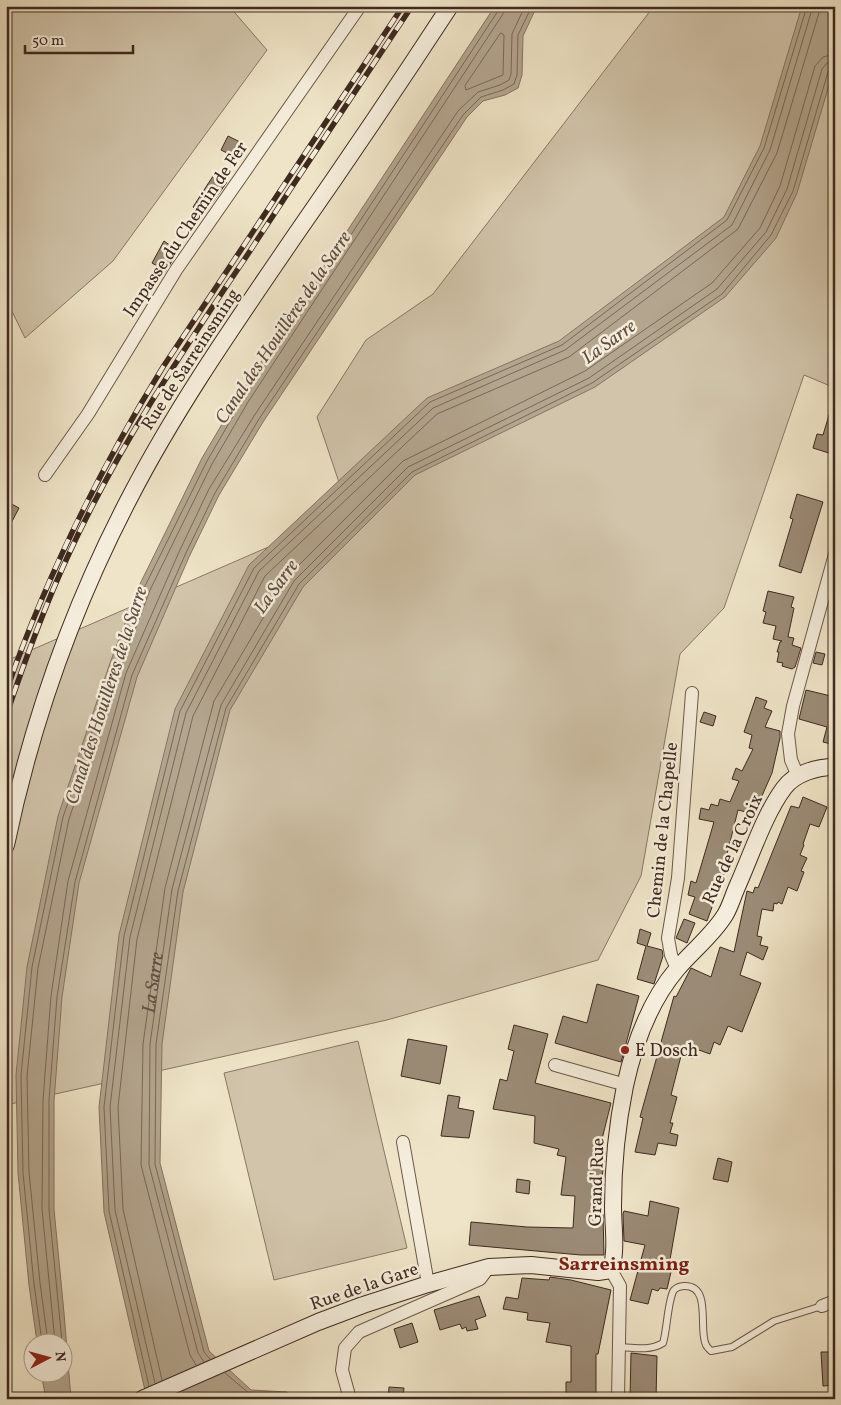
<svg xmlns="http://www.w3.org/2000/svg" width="841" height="1405" viewBox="0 0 841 1405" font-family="Vollkorn,serif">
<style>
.green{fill:#d1c4aa;stroke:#887764}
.water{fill:#b3a58e;stroke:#857462}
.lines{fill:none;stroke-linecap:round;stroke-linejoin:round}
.shore{stroke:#796856;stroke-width:1}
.building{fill:#9b8b76;stroke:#3f2a1f}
.lane-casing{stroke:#6b5849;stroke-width:8}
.street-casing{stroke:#6b5849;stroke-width:14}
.secondary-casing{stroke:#3f2a1f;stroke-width:18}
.lane{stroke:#f5eddb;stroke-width:6}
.street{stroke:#f5eddb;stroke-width:12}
.secondary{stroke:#f5eddb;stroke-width:16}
.rail-casing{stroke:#3f2a1f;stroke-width:5.5}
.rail{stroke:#f5eddb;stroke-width:4;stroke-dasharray:11;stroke-linecap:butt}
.poi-dot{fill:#8f2418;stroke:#f5eddb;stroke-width:2}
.labels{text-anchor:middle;stroke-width:5;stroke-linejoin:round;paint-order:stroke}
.street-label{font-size:18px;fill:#3f2a1f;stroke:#f5eddb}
.poi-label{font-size:18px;fill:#3f2a1f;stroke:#f5eddb;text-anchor:start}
.water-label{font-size:19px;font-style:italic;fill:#624f40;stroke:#f5eddb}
.quarter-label{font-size:20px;font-weight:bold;fill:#7a1f14;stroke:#f5eddb}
</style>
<rect width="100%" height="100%" fill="#efe4c7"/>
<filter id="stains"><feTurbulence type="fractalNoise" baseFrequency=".004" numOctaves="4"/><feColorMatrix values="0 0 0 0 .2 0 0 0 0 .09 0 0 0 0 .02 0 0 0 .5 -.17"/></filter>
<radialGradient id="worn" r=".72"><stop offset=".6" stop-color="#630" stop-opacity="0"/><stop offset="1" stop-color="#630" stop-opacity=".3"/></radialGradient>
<!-- green -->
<path class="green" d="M6 6H229L267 50 113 261 25 338 6 299Z
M654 6H835V388L804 375 724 608 680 654 641 876 598 960 387 1020 6 1105V661L349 512 317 417 366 340 433 294Z
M358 1041 407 1248 274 1280 224 1073Z"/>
<!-- water -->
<path class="water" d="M495 6H537L523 36 522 75 518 88 505 95 483 101 467 117 263 422 219 495 189 557 137 677 79 883 62 997 54 1101V1209L64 1313 71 1399H46L41 1373 62 1372V1342H37L29 1285 18 1173 16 1075 27 967 58 816 110 663 139 586 202 458 238 397Z
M802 6H835V65L797 193 776 238 725 297 595 387 415 475 303 587 230 710 183 892 162 1044 160 1163 209 1351 251 1390 287 1392 292 1399H147L104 1212 99 1107 119 935 175 709 249 565 427 398 559 341 724 217 760 146Z"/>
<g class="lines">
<!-- shore -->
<g class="shore">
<path d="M501 33 504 35 503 75 466 90 465 86Z"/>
<path d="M42 1342 34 1284 23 1173 21 1075 32 967 63 817 115 665 144 588 207 461 243 399 498 11 499 6"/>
<path d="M48 1342 40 1283 29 1172 27 1076 38 968 69 819 121 667 150 590 212 464 248 402 503 14 505 6"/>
<path d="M55 1342 42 1209 43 1100 51 996 68 881 126 673 179 552 209 489 254 416 458 111 478 92 500 85 509 80 511 74 512 34 525 6"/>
<path d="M62 1342 49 1209V1100L57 997 75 882 132 675 185 555 215 493 259 419 463 115 481 97 503 90 514 84 517 75 518 35 532 6"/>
<path d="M210 1359 204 1352 155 1164 156 1044 178 891 226 708 299 584 412 472 592 383 722 294 771 235 793 191 828 72 830 69 835 68"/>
<path d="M204 1362 198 1353 149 1165 150 1044 172 889 221 705 294 581 408 467 589 378 717 289 766 232 787 189 822 69 827 63 835 62"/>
<path id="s1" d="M196 1365 190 1355 141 1165 143 1044 165 888 214 701 288 576 403 461 585 371 712 283 760 228 780 186 815 66 823 57 835 54"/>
<path d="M225 1373 250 1394 283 1397 286 1399"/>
<path d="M162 1380 123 1209 118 1107 137 939 193 716 265 576 437 414 569 357 738 229 777 153 821 6"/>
<path d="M155 1383 115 1210 110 1107 130 937 186 713 259 571 433 408 565 350 732 225 770 150 813 6"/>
<path d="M149 1386 109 1211 104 1107 124 936 180 711 254 568 430 402 562 345 727 220 764 148 807 6"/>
</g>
</g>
<!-- building -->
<path class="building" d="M228 136 244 144 237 158 221 150Z
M215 173 227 182 204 215 193 207Z
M164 241 178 251 166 271 152 263Z
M832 405H835V455L813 448 817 434 823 435Z
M797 494 823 502 801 573 779 566 793 519 790 518Z
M6 501 19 508 6 533Z
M768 591 794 597 791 607 794 608 788 637 794 638 792 645 801 648 795 667 792 669 782 666 783 663 777 662 779 652H777L780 642 782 641 773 639 776 626 763 623 766 612 763 611Z
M816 652 825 654 822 665 813 663Z
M806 690 835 697 832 706 835 707V745L823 742 827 727 799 719Z
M756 697 767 701 764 708 772 711 765 727 780 731V738L772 773 754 814 738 810 725 862 728 863 707 921 689 914 695 897 688 895 691 881 696 883 714 822 699 819 701 808 709 810 711 804 718 806 720 799 730 802 739 781 732 779 736 768 742 771 753 749 749 748 752 735 744 732Z
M704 712 716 716 713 726 700 722Z
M803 797 827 807 819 827 810 824 803 844 804 845 800 855 807 858 801 871 804 872 797 891 788 887 782 904 778 902 777 904 774 903 773 911 762 909 757 936 762 937 760 945 768 947 763 960 747 952 740 975 761 983 742 1032 728 1026 720 1045 714 1042 710 1054 696 1049 693 1058 681 1056 671 1095 677 1097 670 1123H673L670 1133 678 1135 676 1146 658 1143 655 1155 635 1152 643 1118 640 1117 674 996 676 997 691 968 711 977 720 947 734 952 747 891 753 893 755 887 758 888 791 806 799 808Z
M684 919 695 923 687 943 676 938Z
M640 929 651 933 647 946 662 950 663 956 654 984 637 979 646 946 637 943Z
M597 984 639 996 621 1062 555 1043 563 1016 587 1023Z
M514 1025 548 1034 535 1083 611 1103 599 1151 605 1152 598 1214H603L604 1255H581L469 1245 471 1222 527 1227 573 1228 575 1196 561 1195 566 1157 557 1155 559 1149 534 1143 535 1116 493 1109 500 1079 507 1081 514 1051 508 1049Z
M408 1039 447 1046 440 1084 401 1076Z
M448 1095 460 1097 458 1108 474 1111 469 1138 441 1136Z
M718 1158 732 1162 728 1182 713 1179Z
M517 1179 530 1181 529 1194 516 1192Z
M650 1201 679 1208 668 1271 671 1272 667 1289 660 1288 658 1291 652 1289 648 1304 630 1300 645 1245 624 1241 623 1214 624 1211 648 1216Z
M550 1277 571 1280 611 1290 598 1354H596V1399H566V1382H571V1346L546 1342 550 1323 527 1320 528 1313 503 1309 506 1297 518 1299 522 1278 549 1280Z
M479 1296 486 1316 475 1320 478 1329 467 1331 466 1327 462 1329 460 1324 440 1330 434 1310Z
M412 1323 418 1342 400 1348 394 1329Z
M821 1352H835V1385L823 1386Z
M631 1353 657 1356 656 1399H630Z
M389 1387 404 1388 403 1399H388Z"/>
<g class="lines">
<!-- lane casing -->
<g class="lane-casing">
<path id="lane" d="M620 1347C634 1348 650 1351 663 1343 667 1331 668 1298 674 1290 677 1287 681 1286 685 1286 712 1286 698 1330 706 1345 707 1347 709 1349 711 1351L732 1347 774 1321 822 1306"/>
</g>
<!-- street casing -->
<g class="street-casing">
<path id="street" d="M45 475 88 414 176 270 360 6
M798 776 791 760 788 734 793 706 835 554
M677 969 671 955 668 938 678 878 692 693
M555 1065 626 1085
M403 1142 428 1284
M611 1270 620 1286 618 1399
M822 1306 835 1301
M350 1399 342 1370 345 1348 359 1332 480 1279 489 1267"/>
</g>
<!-- secondary casing -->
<g class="secondary-casing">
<path id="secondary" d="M6 845C31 725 73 606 130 497 177 406 236 322 294 237 347 161 399 84 450 6
M142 1399 318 1322 363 1305 428 1284 489 1267 531 1265 598 1272 611 1270C617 1249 613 1227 613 1206 613 1166 617 1125 625 1086 634 1044 650 1001 677 969 693 950 712 936 725 915 730 907 733 896 737 887 751 856 764 815 784 788 795 773 817 767 835 767"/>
</g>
<!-- lane -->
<use href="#lane" class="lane"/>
<!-- street -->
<use href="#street" class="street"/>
<!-- secondary -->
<use href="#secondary" class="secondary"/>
<!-- rail casing -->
<g class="rail-casing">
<path id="rail" d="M6 692C46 576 99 471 163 367L403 6
M6 716C24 663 43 610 67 558 116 450 182 352 248 254 302 171 357 89 412 6"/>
</g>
<!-- rail -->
<use href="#rail" class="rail"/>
</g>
<!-- markers -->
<circle class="poi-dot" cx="625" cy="1050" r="5"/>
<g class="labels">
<!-- street labels -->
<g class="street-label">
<text transform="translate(185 229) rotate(-56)" y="6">Impasse du Chemin de Fer</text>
<text transform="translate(190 359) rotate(-57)" y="6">Rue de Sarreinsming</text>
<text transform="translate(662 830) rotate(-84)" y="6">Chemin de la Chapelle</text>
<text transform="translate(732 849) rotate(-65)" y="6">Rue de la Croix</text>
<text transform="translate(596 1182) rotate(-88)" y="6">Grand' Rue</text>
<text transform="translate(364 1286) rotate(-19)" y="6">Rue de la Gare</text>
</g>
<!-- poi labels -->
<g class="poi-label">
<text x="635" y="1056">E Dosch</text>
</g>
<!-- water labels -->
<g class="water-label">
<text transform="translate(282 327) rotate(-56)" y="7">Canal des Houillères de la Sarre</text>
<text transform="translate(608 341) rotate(-36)" y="7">La Sarre</text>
<text transform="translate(275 586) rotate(-54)" y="7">La Sarre</text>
<text transform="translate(105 695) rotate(-72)" y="7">Canal des Houillères de la Sarre</text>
<text dy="7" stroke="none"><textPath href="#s1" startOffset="391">La Sarre</textPath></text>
</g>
<!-- quarter labels -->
<g class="quarter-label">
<text x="624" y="1270">Sarreinsming</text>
</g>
</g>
<!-- margin -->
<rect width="841" height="1405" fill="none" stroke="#efe4c7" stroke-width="25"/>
<rect x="8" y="8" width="826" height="1390" fill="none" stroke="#3f2a1f" stroke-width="2.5"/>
<rect x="12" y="12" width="816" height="1380" fill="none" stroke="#3f2a1f"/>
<!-- north arrow -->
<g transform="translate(48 1358) rotate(84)"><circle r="24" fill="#f5eddb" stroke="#ac9f90"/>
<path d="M0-4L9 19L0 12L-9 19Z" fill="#8f2418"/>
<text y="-8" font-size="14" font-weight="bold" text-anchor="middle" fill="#3f2a1f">N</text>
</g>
<!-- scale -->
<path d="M25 45v8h108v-8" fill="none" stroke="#3f2a1f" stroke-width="2.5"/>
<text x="32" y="45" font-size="15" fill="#3f2a1f" stroke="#f5eddb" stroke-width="4" paint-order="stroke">50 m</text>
<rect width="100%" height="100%" filter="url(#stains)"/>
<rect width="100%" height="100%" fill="url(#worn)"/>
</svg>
